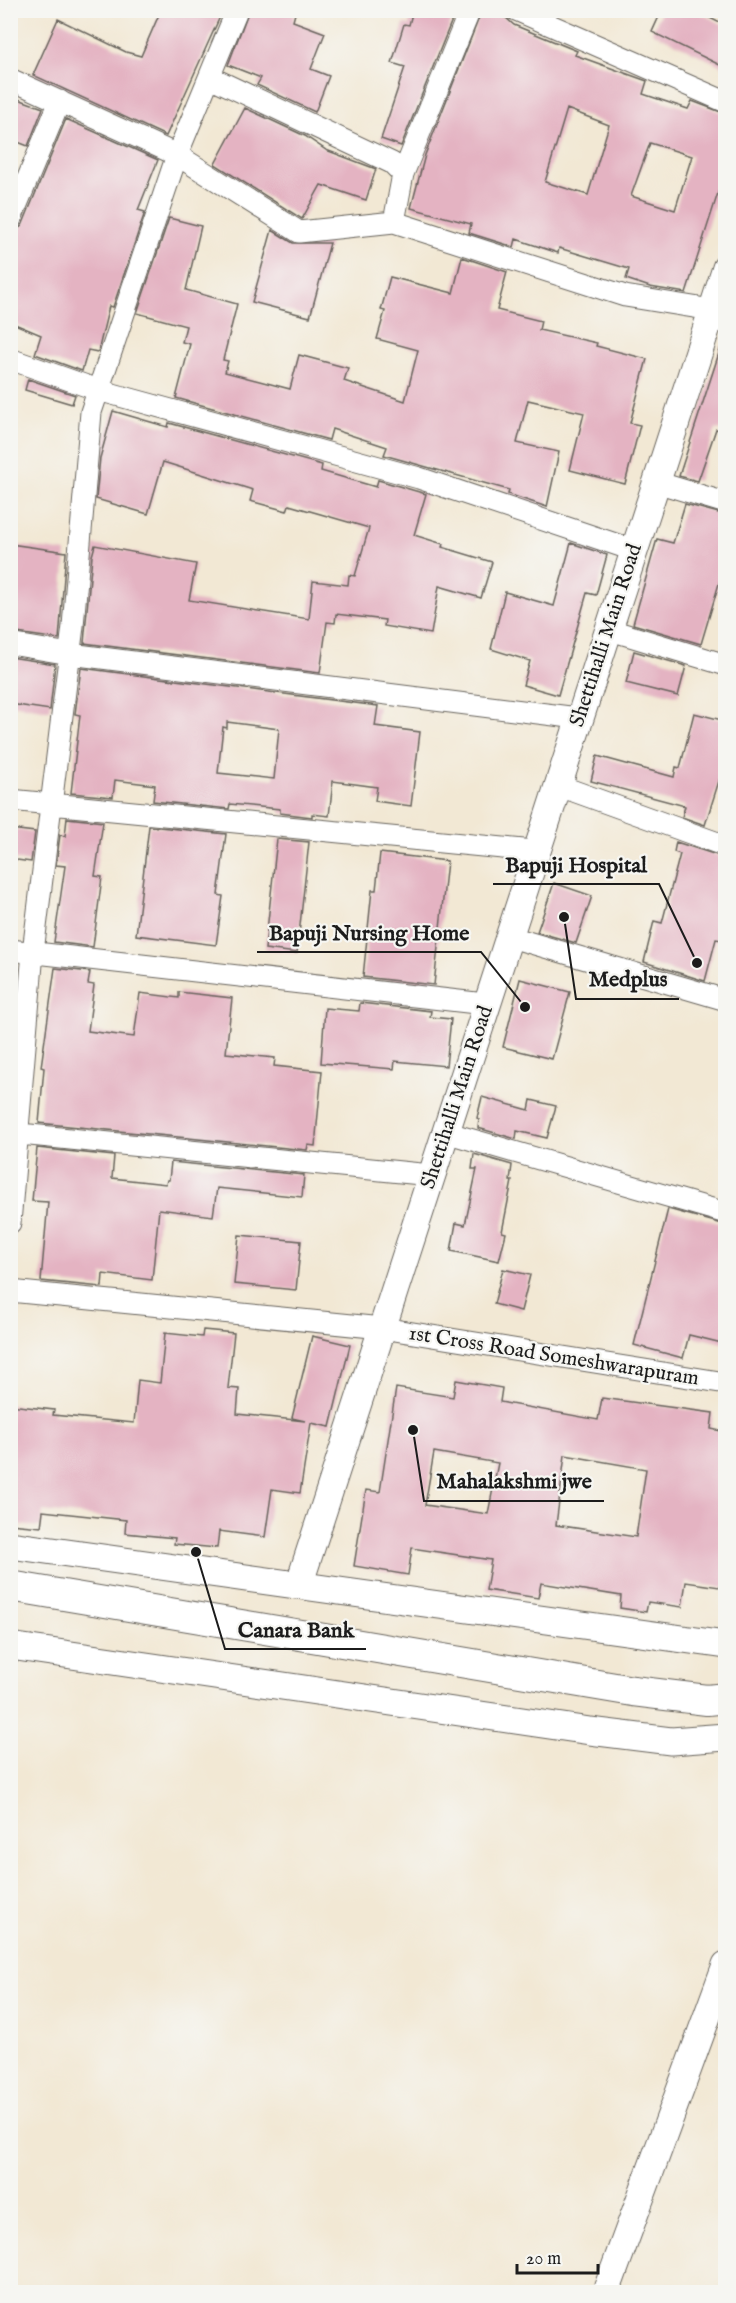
<svg xmlns="http://www.w3.org/2000/svg" width="736" height="2303" viewBox="0 0 736 2303" font-family="'IM FELL English',serif">
<style>
.building{fill:#e4b3c2;fill-rule:evenodd}
.lines{fill:none;stroke-linecap:round;stroke-linejoin:round}
.minor-casing{stroke:#67635c;stroke-width:23}
.tertiary-casing{stroke:#67635c;stroke-width:29}
.secondary-casing{stroke:#67635c;stroke-width:32}
.minor{stroke:#fff;stroke-width:21}
.tertiary{stroke:#fff;stroke-width:27}
.secondary{stroke:#fff;stroke-width:30}
.labels{text-anchor:middle;stroke-width:4.5;stroke-linejoin:round;paint-order:stroke}
.street-label{font-size:21px;fill:#1c1c1c;stroke:#f6f6f2}
.leader{fill:none;stroke:#1c1c1c;stroke-width:2}
.callout-dot{fill:#1c1c1c;stroke:#f6f6f2;stroke-width:2}
.callout-label{font-size:22px;text-anchor:middle;font-weight:bold;fill:#1c1c1c;stroke:#f6f6f2;stroke-width:4.5;stroke-linejoin:round;paint-order:stroke}
</style>
<rect width="100%" height="100%" fill="#f6f6f2"/>
<filter id="ink" filterUnits="userSpaceOnUse"><feTurbulence type="fractalNoise" baseFrequency=".0167" numOctaves="2"/><feDisplacementMap in="SourceGraphic" scale="12" xChannelSelector="R" yChannelSelector="G"/><feConvolveMatrix kernelMatrix="1 2 1 2 8 2 1 2 1" color-interpolation-filters="sRGB"/></filter>
<filter id="wash" filterUnits="userSpaceOnUse"><feTurbulence type="fractalNoise" baseFrequency=".008" numOctaves="4" result="noise"/><feDisplacementMap in="SourceGraphic" scale="24" xChannelSelector="R" yChannelSelector="G"/><feGaussianBlur stdDeviation="1.35" result="paint"/><feColorMatrix in="noise" values="0 0 0 0 0 0 0 0 0 0 0 0 0 0 0 0 0 1.4 0 .05"/><feComposite in="paint" operator="in"/></filter>
<g filter="url(#wash)">
<rect width="100%" height="100%" fill="#f2e8d4"/>
<g id="blocks">
<!-- building -->
<path class="building" d="M161 10H223L166 136 33 75 58 19 126 52 141 56Z
M249 10H296L293 21 325 33 311 69 329 76 315 112 257 85 261 78 228 65Z
M413 10H456L401 146 381 139 405 67 392 63 404 24 409 25Z
M482 10 506 18 514 25 577 51 575 55 647 81 643 94 688 109 692 101 726 114V168L686 293 650 287 626 279 629 269 559 248 558 253 516 239 514 247 469 233 471 224 411 208 425 155ZM567 109 609 125 588 195 545 182ZM650 143 692 156 675 210 631 196Z
M662 10H694L726 26V68L652 32Z
M10 96 43 108 28 146 10 139Z
M245 108 305 136 326 150 376 169 366 200 321 185 302 219 215 164Z
M66 119 158 160 138 210 145 212 113 307 109 306 98 352 88 350 82 371 35 354 41 335 10 322V234L22 226Z
M169 218 201 226 186 290 237 304 223 360 228 361 225 372 290 389 299 355 348 368 344 381 405 401 418 350 377 339 385 311 381 310 390 277 453 293 462 257 507 272 497 310 541 321 539 330 597 343 596 346 647 359 630 423 640 425 625 484 570 470 584 413 528 400 517 443 559 452 547 507 508 494 509 490 384 455 387 447 332 429 329 440 176 398 190 344 182 342 186 326 137 313Z
M272 230 293 243H330L310 317 252 302Z
M722 344 726 345V415L720 430 716 429 698 481 679 476Z
M28 379 75 395 72 404 25 390Z
M113 411 168 427 169 423 322 465 321 471 376 487 378 480 426 494 414 535 443 544 442 547 492 562 481 598 439 586 431 634 384 626 385 620 336 614 335 623 327 622 320 673 84 643 92 556 95 545 196 564 189 600 309 619 313 581 348 585 349 575 355 576 369 528 289 505 287 511 250 501 253 490 163 462 148 514 96 499 100 458Z
M685 504 726 515V537L720 557 726 560 701 644 633 624 657 539 673 543Z
M571 543 607 555 596 595 587 593 558 695 523 685 530 661 491 649 505 592 554 606Z
M10 544 66 552 59 639 10 632Z
M634 651 686 666 678 696 626 683Z
M10 657 55 664 50 710 10 704Z
M81 668 378 706 375 726 420 732 411 806 375 801 377 787 333 781 329 816 312 814V817L280 813V809L230 804 229 809 153 801 155 785 115 780 113 797 71 793 80 715 75 714ZM227 722 279 729 274 779 218 773 223 727 227 728Z
M694 713 726 721V759L705 825 682 817 685 806 591 781 597 756 674 777 676 767 680 768Z
M67 818 103 822 95 876 102 877 93 947 54 942 65 866 56 865 60 835 65 836Z
M149 826 226 834 218 895 223 896 216 945 136 935Z
M10 829 35 832 31 862 10 859Z
M277 839 309 842 297 953 265 949Z
M676 842 726 858V925L722 940 716 939 705 981 644 962 654 921 662 923 680 854 674 852Z
M380 853 447 861 434 985 363 977 372 890H376Z
M554 883 592 896 576 943 537 932Z
M55 968 90 972 88 984 94 985 88 1031 134 1037 140 993 179 998V992L232 998 226 1053 275 1058 274 1066 322 1071 315 1146 308 1145 307 1150 39 1123 44 1068 41 1067Z
M520 979 570 992 552 1059 503 1047Z
M360 1003 431 1011 430 1017 451 1019 446 1066 395 1061 394 1069 321 1063 325 1008 359 1011Z
M482 1097 529 1110 531 1100 556 1106 547 1138 517 1131 516 1139 478 1128 479 1119 477 1118Z
M37 1148 114 1156 112 1178 166 1184 167 1180H169L171 1162 304 1175 302 1197 217 1188 213 1216 159 1209 152 1280 103 1274 102 1287 41 1281 48 1202 32 1201Z
M474 1154 512 1165 510 1181H512L502 1232 506 1233 499 1261 451 1251 456 1223 465 1225 477 1169H472Z
M668 1209 726 1225V1344L689 1335 683 1358 634 1345Z
M239 1235 301 1241 296 1290 234 1284Z
M503 1269 530 1275 521 1311 494 1304Z
M203 1330 234 1333 228 1388 239 1389 237 1414 305 1421 292 1418 312 1336 350 1345 330 1427 311 1423 300 1493 272 1489 265 1537 219 1531 217 1548 174 1544 175 1538 125 1533 126 1520 43 1511 41 1527 10 1524V1405L54 1410 53 1415 134 1423 138 1380 160 1383 165 1333 202 1337Z
M456 1380 502 1388 500 1402 598 1420 602 1398 713 1413 711 1429 726 1432V1588L686 1582 682 1607 648 1602 646 1612 620 1608 621 1596 541 1583 538 1598 486 1590 491 1560 412 1548 408 1575 354 1566 366 1490 380 1492 396 1388 453 1397ZM434 1452 498 1463 488 1514 425 1505ZM565 1455 646 1469 636 1537 556 1525Z"/>
</g>
</g>
<g filter="url(#ink)">
<use href="#blocks" fill-opacity="0" stroke="#67635c" stroke-width="1.5"/>
<g class="lines">
<!-- minor casing -->
<g class="minor-casing">
<path id="minor" d="M516 10 726 102
M210 77 392 163 403 174 394 222
M10 79 177 155 299 232 394 222 625 296 712 310 726 315
M403 174 470 10
M10 221 60 101
M10 359 98 390 419 478 633 550
M656 482 726 503
M607 629 726 665
M10 644 70 654 578 718
M557 785 726 846
M10 800 534 851
M507 936 726 1000
M10 950 485 1004
M445 1132 726 1213
M10 1133 431 1175
M10 1223 33 952 73 626 91 412 177 155 237 10
M10 1291 382 1328 726 1383"/>
</g>
<!-- tertiary casing -->
<g class="tertiary-casing">
<path id="tertiary" d="M10 1545 726 1645
M299 1585 726 268
M10 1646 590 1731 671 1741 726 1737
M606 2292 726 1965"/>
</g>
<!-- secondary casing -->
<g class="secondary-casing">
<path id="secondary" d="M10 1586 633 1691 707 1700 726 1698"/>
</g>
<!-- minor -->
<use href="#minor" class="minor"/>
<!-- tertiary -->
<use href="#tertiary" class="tertiary"/>
<!-- secondary -->
<use href="#secondary" class="secondary"/>
</g>
</g>
<g class="labels">
<!-- street labels -->
<g class="street-label">
<text transform="translate(605 635) rotate(-72)" y="7">Shettihalli Main Road</text>
<text transform="translate(456 1097) rotate(-72)" y="7">Shettihalli Main Road</text>
<text transform="translate(554 1355) rotate(9)" y="7">1st Cross Road Someshwarapuram</text>
</g>
</g>
<!-- callouts -->
<path class="leader" d="M697 963L659 884H493M525 1007L481 952H257M564 917L576 999H679M413 1430L424 1501H604M196 1552L225 1649H366"/>
<g class="callout-dot">
<circle cx="697" cy="963" r="6"/>
<circle cx="525" cy="1007" r="6"/>
<circle cx="564" cy="917" r="6"/>
<circle cx="413" cy="1430" r="6"/>
<circle cx="196" cy="1552" r="6"/>
</g>
<g class="callout-label">
<text x="576" y="872">Bapuji Hospital</text>
<text x="369" y="940">Bapuji Nursing Home</text>
<text x="628" y="986">Medplus</text>
<text x="514" y="1488">Mahalakshmi jwe</text>
<text x="296" y="1637">Canara Bank</text>
</g>
<!-- margin -->
<rect width="736" height="2303" fill="none" stroke="#f6f6f2" stroke-width="36"/>
<!-- scale -->
<path d="M517 2264v9h81v-9" fill="none" stroke="#1c1c1c" stroke-width="3"/>
<text x="526" y="2264" font-size="18" fill="#1c1c1c" stroke="#f6f6f2" stroke-width="4.5" paint-order="stroke">20 m</text>
</svg>
